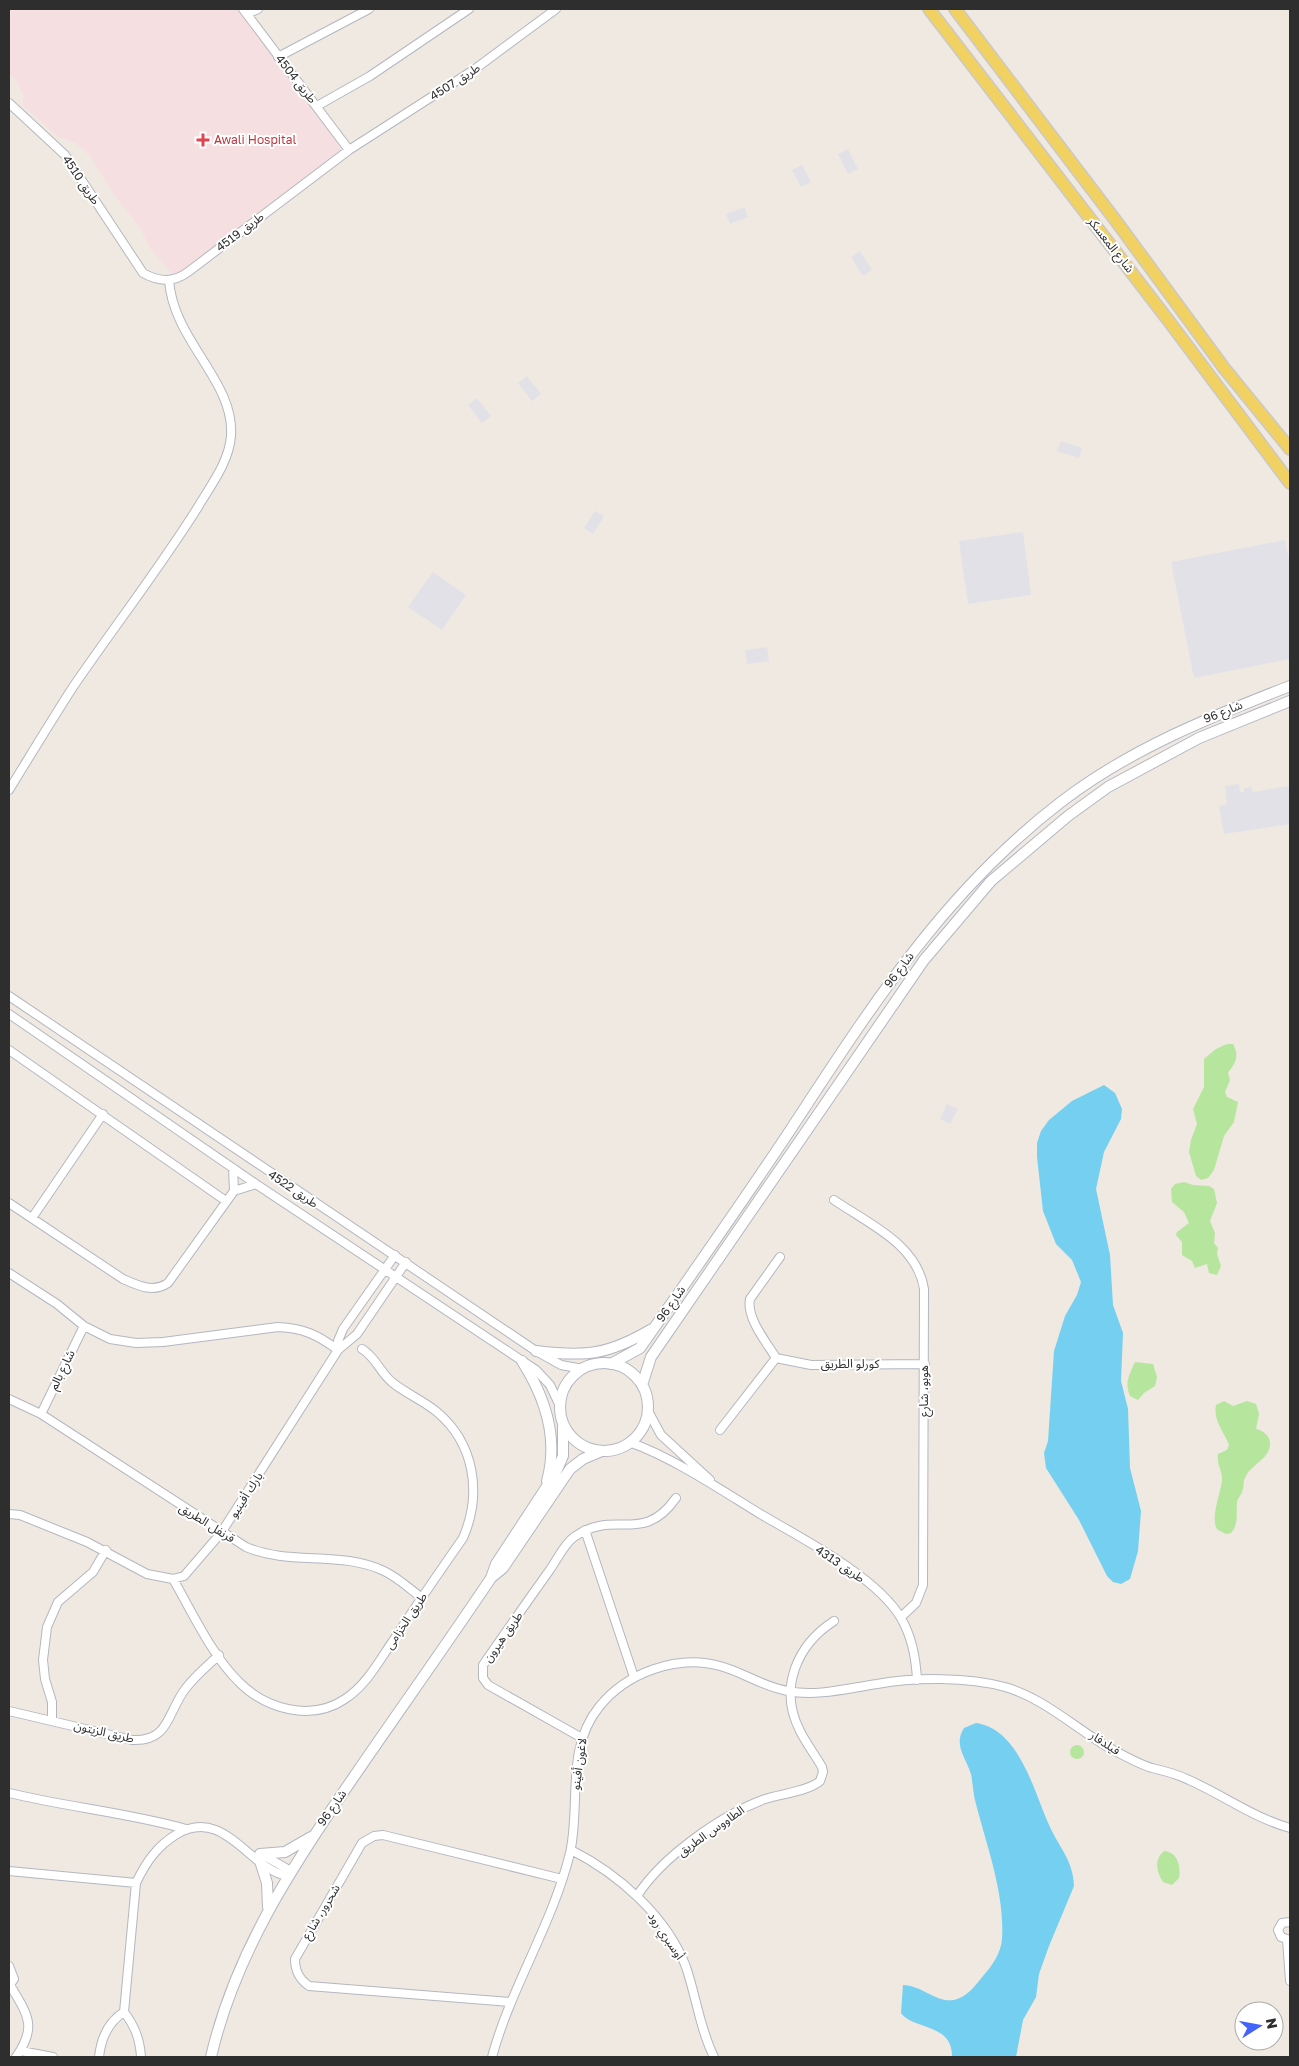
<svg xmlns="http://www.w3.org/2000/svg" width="1299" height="2066" viewBox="0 0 1299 2066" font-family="'Golos Text','Noto Sans Arabic',sans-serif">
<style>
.industrial{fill:#e3e1e8}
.medical{fill:#f5dfe0}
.green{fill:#b6e59e}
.water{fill:#75cff0}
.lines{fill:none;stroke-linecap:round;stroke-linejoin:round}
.street-casing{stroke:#b4b7c1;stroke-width:10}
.secondary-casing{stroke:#b4b7c1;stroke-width:12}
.primary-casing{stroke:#c9c9c9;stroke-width:14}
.street{stroke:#fff;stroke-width:8}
.secondary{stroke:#fff;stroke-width:10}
.primary{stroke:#f2d163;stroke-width:11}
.health-dot{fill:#e0444e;stroke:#fff;stroke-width:2}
.labels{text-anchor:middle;stroke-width:4;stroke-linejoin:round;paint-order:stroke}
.street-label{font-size:12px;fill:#2e2e2e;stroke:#fff}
.health-label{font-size:12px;fill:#be3a42;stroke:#fff;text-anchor:start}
</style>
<rect width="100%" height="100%" fill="#efe9e1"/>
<!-- industrial -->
<path class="industrial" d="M848 149 858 169 848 174 838 154Z
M802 165 811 182 801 187 792 170Z
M744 207 748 217 730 224 726 214Z
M860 251 872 270 863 276 851 257Z
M527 376 541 394 532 401 518 383Z
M477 398 491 416 482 423 468 405Z
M1061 441 1082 448 1079 458 1057 451Z
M595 511 604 516 593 534 584 528Z
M1023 532 1031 595 968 604 959 541Z
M1285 540 1290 564V659L1194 678 1171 562Z
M433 572 466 595 442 630 408 607Z
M767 647 769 661 747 664 745 650Z
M1239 784 1240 792H1244V788L1251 787 1253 792 1290 786V824L1224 834 1219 806 1227 804 1225 786Z
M947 1104 958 1109 950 1124 940 1119Z"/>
<!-- medical -->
<path class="medical" d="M9 9H237L343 143 344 150 197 263 183 271 172 274 150 248 140 228 112 192 91 157 77 144 57 136 23 105V95L16 80 9 73Z"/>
<!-- green -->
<path class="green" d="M1227 1044H1233C1240 1057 1235 1063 1228 1073L1230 1080 1225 1092 1227 1097 1238 1102 1234 1122 1224 1136 1214 1170 1208 1178 1201 1180 1196 1176 1189 1152 1191 1140 1197 1124 1193 1109 1204 1087V1059L1216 1049Z
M1184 1182 1193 1185 1209 1186 1214 1189 1217 1203 1210 1221 1215 1233 1214 1243 1218 1248 1217 1254 1221 1266 1217 1275 1209 1273 1207 1264 1195 1268 1192 1261 1182 1255V1242L1176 1235 1177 1232 1189 1223 1184 1212 1172 1202 1171 1189 1175 1184Z
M1135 1362 1153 1364 1157 1377 1155 1386 1144 1393 1138 1400 1130 1396C1124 1383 1130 1373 1135 1362Z
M1224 1401 1233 1406 1247 1401 1256 1404 1259 1414 1256 1429C1263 1430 1271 1437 1270 1444 1270 1459 1250 1465 1245 1478 1243 1481 1244 1485 1243 1489 1242 1495 1237 1498 1237 1503 1236 1514 1239 1524 1231 1533L1226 1534 1218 1530C1209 1520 1221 1493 1222 1480 1223 1471 1216 1464 1218 1454L1227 1450 1229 1445C1224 1431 1213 1421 1216 1405Z
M1070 1752a7 7 0 1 1 14 0a7 7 0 1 1-14 0Z
M1164 1851C1178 1852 1181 1867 1179 1878L1172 1885 1163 1882C1156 1871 1154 1860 1164 1851Z"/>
<!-- water -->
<path class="water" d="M1104 1085 1115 1093 1122 1109 1121 1119 1104 1152 1096 1189 1110 1255 1113 1305 1123 1333 1121 1381 1128 1409 1130 1468 1141 1511 1138 1551 1130 1579 1121 1584 1113 1582 1107 1576 1079 1520 1046 1468 1044 1453 1048 1441 1054 1351 1065 1316 1077 1295 1081 1282 1072 1260 1056 1244 1043 1211 1037 1157V1143L1041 1131 1049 1120 1072 1101Z
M976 1723C1020 1729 1034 1793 1050 1827 1060 1849 1073 1860 1074 1886L1049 1946 1039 1974 1036 1997 1023 2020 1016 2057H952C953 2023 913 2030 901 2013L903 1985C921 1985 936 2003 954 2000 967 1997 975 1986 983 1976 992 1966 1001 1953 1002 1939 1005 1894 987 1847 976 1804 973 1794 973 1784 971 1774 966 1758 953 1745 964 1728Z"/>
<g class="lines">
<!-- street casing -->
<g class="street-casing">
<path id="street" d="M243 9 349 150
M247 14 258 9
M278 57 369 9
M9 103 65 155 143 273C159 282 173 283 188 272L349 150 475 69 556 9
M317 106 370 76 469 9
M9 790C30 756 51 721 73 687 114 627 159 569 198 507 211 485 229 462 231 436 235 381 173 341 169 280
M9 996 536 1351 561 1365 583 1369
M9 1014 256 1184 536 1370 550 1385 559 1404
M9 1050 226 1201
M233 1168 234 1191
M834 1200C869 1224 917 1244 924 1289L923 1585 916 1603 901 1617
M9 1203 123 1279C139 1286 153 1293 168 1283L234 1191 256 1184
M32 1218 103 1114
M780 1257 750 1299C746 1318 767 1343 776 1358L811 1365 925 1364
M9 1273 57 1304 84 1326 110 1339 136 1343 163 1342 278 1327C303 1328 318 1335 338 1350
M338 1350V1341L343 1329 395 1255
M9 1399 41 1414 246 1547C290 1566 340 1550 384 1571 397 1577 410 1589 422 1598
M648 1411 661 1435 710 1480
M41 1414 84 1326
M720 1430 776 1358
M629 1442C674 1458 721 1490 762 1515 803 1539 877 1577 901 1618 912 1637 916 1658 917 1680
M9 1514 20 1515 87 1542 147 1574 173 1579 184 1576 221 1533 338 1350 357 1334 406 1262
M585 1530 634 1677
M173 1579C191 1610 213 1657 238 1681 265 1709 311 1722 345 1699 367 1685 380 1659 395 1638 417 1604 440 1571 463 1538 482 1494 475 1444 437 1412 424 1401 407 1394 393 1383 380 1373 376 1357 362 1349
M9 1711 132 1740C170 1742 167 1712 186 1688 195 1676 207 1666 219 1655
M52 1721V1702L45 1679 43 1660 47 1627 58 1602 93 1572 106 1550
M582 1738 488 1685 483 1678V1665C505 1633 527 1602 549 1571 557 1560 564 1544 574 1537 615 1508 642 1546 676 1498
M9 1793C67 1807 129 1813 186 1829
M571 1850C617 1873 667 1916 686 1967 696 1996 700 2029 714 2057
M261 1854 291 1871
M9 1871 136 1883
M637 1896C662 1857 721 1815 765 1799 780 1794 809 1791 820 1781L823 1772 822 1767C815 1755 806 1743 800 1731 778 1688 797 1645 834 1621
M1290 1922 1282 1923 1278 1930 1281 1937 1290 1940
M1287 1940 1290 1981
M9 1966 14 1979 9 1986
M10 1985C27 2014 38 2026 16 2057
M511 2002 309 1986C299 1979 295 1971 295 1959L362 1843 374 1836 383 1835 562 1879
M124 2012C135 2026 140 2039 141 2057
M21 2051 53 2057
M99 2057C101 2039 108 2022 124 2012L136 1883C146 1862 157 1846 177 1834 225 1806 249 1870 288 1876
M492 2057C511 1987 553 1923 570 1853 581 1804 565 1749 599 1707 626 1673 677 1654 720 1666 743 1672 763 1687 788 1691 816 1697 849 1688 877 1684 915 1677 968 1677 1005 1687 1043 1698 1073 1726 1106 1746 1121 1754 1136 1763 1152 1768 1165 1771 1177 1774 1189 1780 1223 1795 1254 1818 1290 1828"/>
</g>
<!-- secondary casing -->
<g class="secondary-casing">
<path id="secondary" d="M536 1351C586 1357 608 1355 652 1329
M522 1361C545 1397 559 1438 547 1481
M560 1407a44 44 0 1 1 88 0a44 44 0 1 1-88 0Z
M611 1364 640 1348C690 1277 739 1207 787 1135 868 1012 941 894 1061 802 1130 749 1210 717 1290 686
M643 1382 651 1357 924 960 991 881 1068 816 1108 787 1199 738 1290 701
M492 1577 503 1568 570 1469 583 1459 602 1451
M260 1854 285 1852 311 1837
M260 1861 267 1883 268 1907
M211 2057C235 1953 293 1865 353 1778 399 1711 446 1645 491 1578L496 1564 555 1474 563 1456V1426"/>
</g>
<!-- primary casing -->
<g class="primary-casing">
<path id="primary" d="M929 9 1168 320 1290 483
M955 9 1116 221 1224 368 1290 449"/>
</g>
<!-- street -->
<use href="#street" class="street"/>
<!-- secondary -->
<use href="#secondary" class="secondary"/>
<!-- primary -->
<use href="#primary" class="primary"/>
</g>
<!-- markers -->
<path class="health-dot" d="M200.5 132.5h5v5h5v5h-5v5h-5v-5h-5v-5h5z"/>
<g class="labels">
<!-- street labels -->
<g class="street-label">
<text transform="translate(296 79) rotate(52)" y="4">طريق 4504</text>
<text transform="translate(455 82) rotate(-33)" y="4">طريق 4507</text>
<text transform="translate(81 180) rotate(56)" y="4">طريق 4510</text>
<text transform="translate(240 232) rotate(-37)" y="4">طريق 4519</text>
<text transform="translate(1111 245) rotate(52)" y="4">شارع المعسكر</text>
<text transform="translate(1223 712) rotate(-22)" y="4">شارع 96</text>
<text transform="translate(899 970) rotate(-53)" y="4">شارع 96</text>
<text transform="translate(293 1189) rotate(34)" y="4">طريق 4522</text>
<text transform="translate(671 1304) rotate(-55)" y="4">شارع 96</text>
<text x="850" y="1368">كورلو الطريق</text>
<text transform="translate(62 1370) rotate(-64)" y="4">شارع بالم</text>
<text transform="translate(924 1391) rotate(-90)" y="4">هوبو، شارع</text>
<text transform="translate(246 1495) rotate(-57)" y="4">بارك أفينيو</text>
<text transform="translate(207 1523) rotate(32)" y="4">قرنفل الطريق</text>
<text transform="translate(840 1564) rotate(34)" y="4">طريق 4313</text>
<text transform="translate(406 1621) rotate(-56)" y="4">طريق الخزامى</text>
<text transform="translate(503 1637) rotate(-55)" y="4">طريق هيرون</text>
<text transform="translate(104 1732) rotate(13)" y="4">طريق الزيتون</text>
<text transform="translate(1105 1743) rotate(33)" y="4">فيلدفار</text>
<text transform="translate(579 1764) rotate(-82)" y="4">لاغون أفينو</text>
<text transform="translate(332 1808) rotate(-55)" y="4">شارع 96</text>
<text transform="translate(711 1831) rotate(-35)" y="4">الطاووس الطريق</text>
<text transform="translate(321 1912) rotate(-59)" y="4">شحرور، شارع</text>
<text transform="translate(666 1936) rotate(56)" y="4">أوسبري رود</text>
</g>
<!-- health labels -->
<g class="health-label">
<text x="214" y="144">Awali Hospital</text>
</g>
</g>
<!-- border -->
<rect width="1299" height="2066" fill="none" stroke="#2e2e2e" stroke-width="20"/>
<!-- north arrow -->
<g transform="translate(1259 2026) rotate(79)"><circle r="24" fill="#ffffff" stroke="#ababab"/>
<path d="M0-4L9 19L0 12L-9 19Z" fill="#4264fb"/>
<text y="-8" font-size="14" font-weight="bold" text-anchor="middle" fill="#2e2e2e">N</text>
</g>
</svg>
